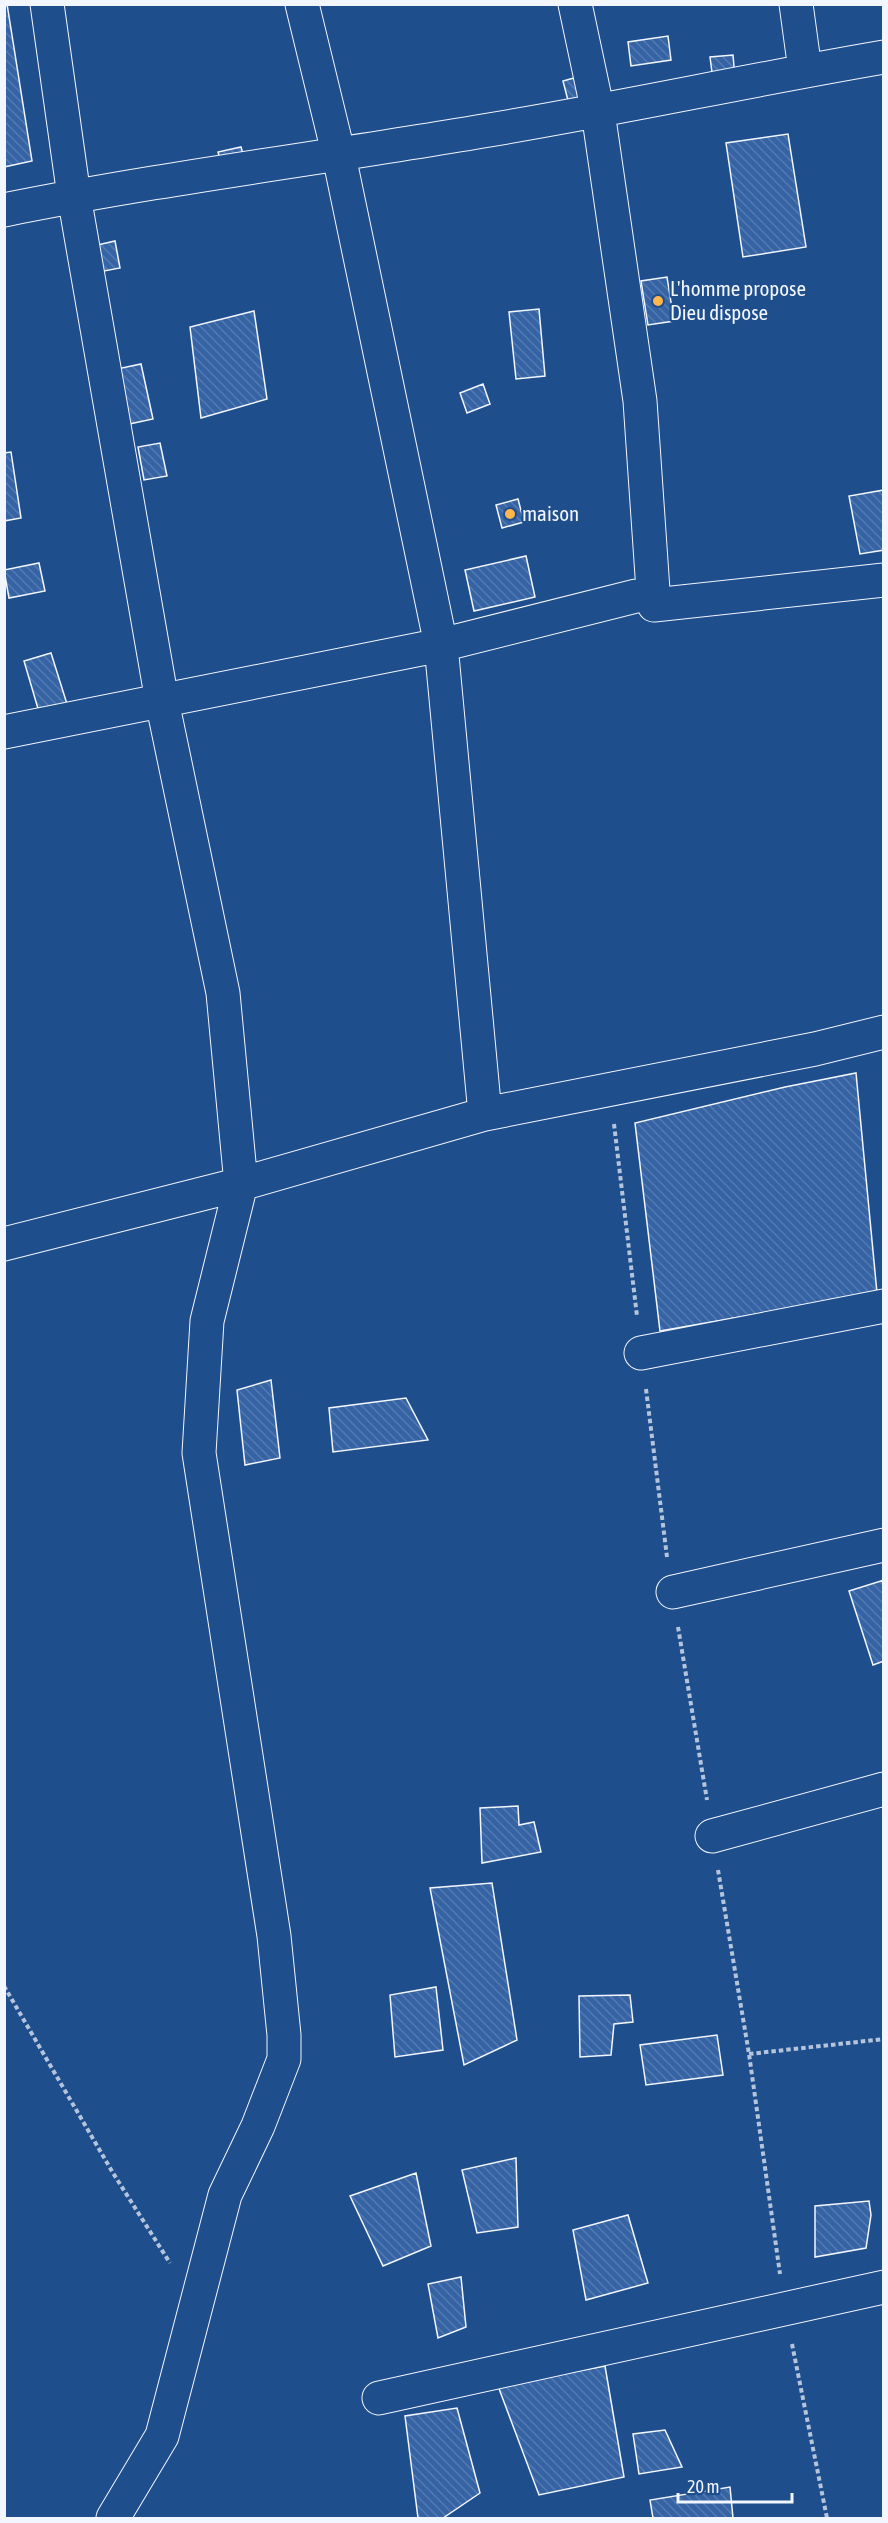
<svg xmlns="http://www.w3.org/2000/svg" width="888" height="2523" viewBox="0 0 888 2523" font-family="'Asap Condensed',sans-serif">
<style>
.building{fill:url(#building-back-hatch);stroke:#f2f6ff;stroke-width:1.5}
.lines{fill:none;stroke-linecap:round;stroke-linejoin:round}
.street-casing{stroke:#f2f6ff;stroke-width:35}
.path{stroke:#b3c4dc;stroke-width:4;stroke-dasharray:4.5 3;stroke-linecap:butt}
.street{stroke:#1f4e8c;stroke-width:33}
.poi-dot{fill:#ffb74d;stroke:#1f4e8c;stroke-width:2}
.labels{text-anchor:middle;stroke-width:4.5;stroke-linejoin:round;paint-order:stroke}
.poi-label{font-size:21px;fill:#f2f6ff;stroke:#1f4e8c;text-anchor:start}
</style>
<defs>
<pattern id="building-back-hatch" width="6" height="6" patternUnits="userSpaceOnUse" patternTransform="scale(1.5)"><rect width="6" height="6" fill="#3563a3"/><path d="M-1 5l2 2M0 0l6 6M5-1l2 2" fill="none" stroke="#537ab1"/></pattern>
</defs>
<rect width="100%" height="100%" fill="#1f4e8c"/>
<!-- building -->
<path class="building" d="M4 4H7L32 161 4 167Z
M668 36 671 60 631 66 628 42Z
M733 55 735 78 713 80 710 57Z
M581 76 589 108 571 112 563 81Z
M788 134 806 247 743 257 726 143Z
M241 147 245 161 222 166 218 152Z
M115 241 120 268 99 272 93 246Z
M667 277 674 321 648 325 641 281Z
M539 309 545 376 516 379 509 312Z
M254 311 267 399 201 418 190 327Z
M141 364 153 419 129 424 117 369Z
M483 384 490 404 467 413 460 393Z
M160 443 167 476 144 480 138 447Z
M11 452 21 518 4 521V453Z
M884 490V550L860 554 849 496Z
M518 499 524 522 502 528 496 505Z
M526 556 535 597 474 611 465 570Z
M39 563 45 591 9 598 4 570Z
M51 653 67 704 39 712 24 661Z
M856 1073 877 1293 660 1331 635 1123 785 1087Z
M271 1380 280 1458 245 1465 237 1390Z
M406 1398 428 1440 333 1452 329 1408Z
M884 1580V1661L873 1665 849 1591Z
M518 1806 519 1825 534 1822 541 1852 482 1863 480 1808Z
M492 1883 517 2040 464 2065 430 1888Z
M436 1987 443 2050 395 2057 390 1995Z
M630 1995 633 2022 614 2024 611 2055 580 2057 579 1996Z
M717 2035 723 2075 646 2085 640 2045Z
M516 2158 518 2227 477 2233 462 2170Z
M416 2173 431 2246 383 2266 350 2196Z
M869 2201 871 2215 866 2248 815 2257V2206Z
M628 2215 648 2283 586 2300 573 2230Z
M461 2277 466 2327 438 2338 428 2284Z
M605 2366 624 2477 539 2495 498 2386Z
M457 2408 480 2493 443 2518H418L405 2416Z
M665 2430 682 2467 639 2474 633 2434Z
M730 2487 733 2518H653L650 2500Z"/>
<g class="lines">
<!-- street casing -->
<g class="street-casing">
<path id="street" d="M47 4 74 196 162 701 223 993 241 1184 207 1321 199 1453 274 1936 284 2035V2059L258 2126 225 2195 162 2436 113 2518
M302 4 339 156 441 645 485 1114
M575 4 598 112 640 401 654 605 884 580
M796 4 805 70
M4 210C163 178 324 158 483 131 617 109 749 80 884 57
M4 732 441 645 636 596
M4 1244 241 1184 485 1114 815 1049 884 1032
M641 1353 884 1306
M673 1592 884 1545
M712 1836 884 1789
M379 2398 884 2287"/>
</g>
<!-- path -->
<path class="path" d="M614 1124 637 1316
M646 1389 667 1557
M678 1627 707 1800
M718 1870 749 2054 780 2274
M4 1986 113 2173 170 2263
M749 2054 884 2039
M792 2344 827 2518"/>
<!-- street -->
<use href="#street" class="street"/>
</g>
<!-- markers -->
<g class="poi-dot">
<circle cx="658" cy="301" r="6"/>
<circle cx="510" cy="514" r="6"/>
</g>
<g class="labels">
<!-- poi labels -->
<g class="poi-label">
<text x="670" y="296">L'homme propose<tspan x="670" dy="24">Dieu dispose</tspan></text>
<text x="522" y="521">maison</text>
</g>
</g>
<!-- border -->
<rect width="888" height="2523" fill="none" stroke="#f2f6ff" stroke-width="12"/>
<!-- scale -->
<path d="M678 2493v9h114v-9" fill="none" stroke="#f2f6ff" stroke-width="3"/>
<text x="687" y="2493" font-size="18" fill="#f2f6ff" stroke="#1f4e8c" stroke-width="4.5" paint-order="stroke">20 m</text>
</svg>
